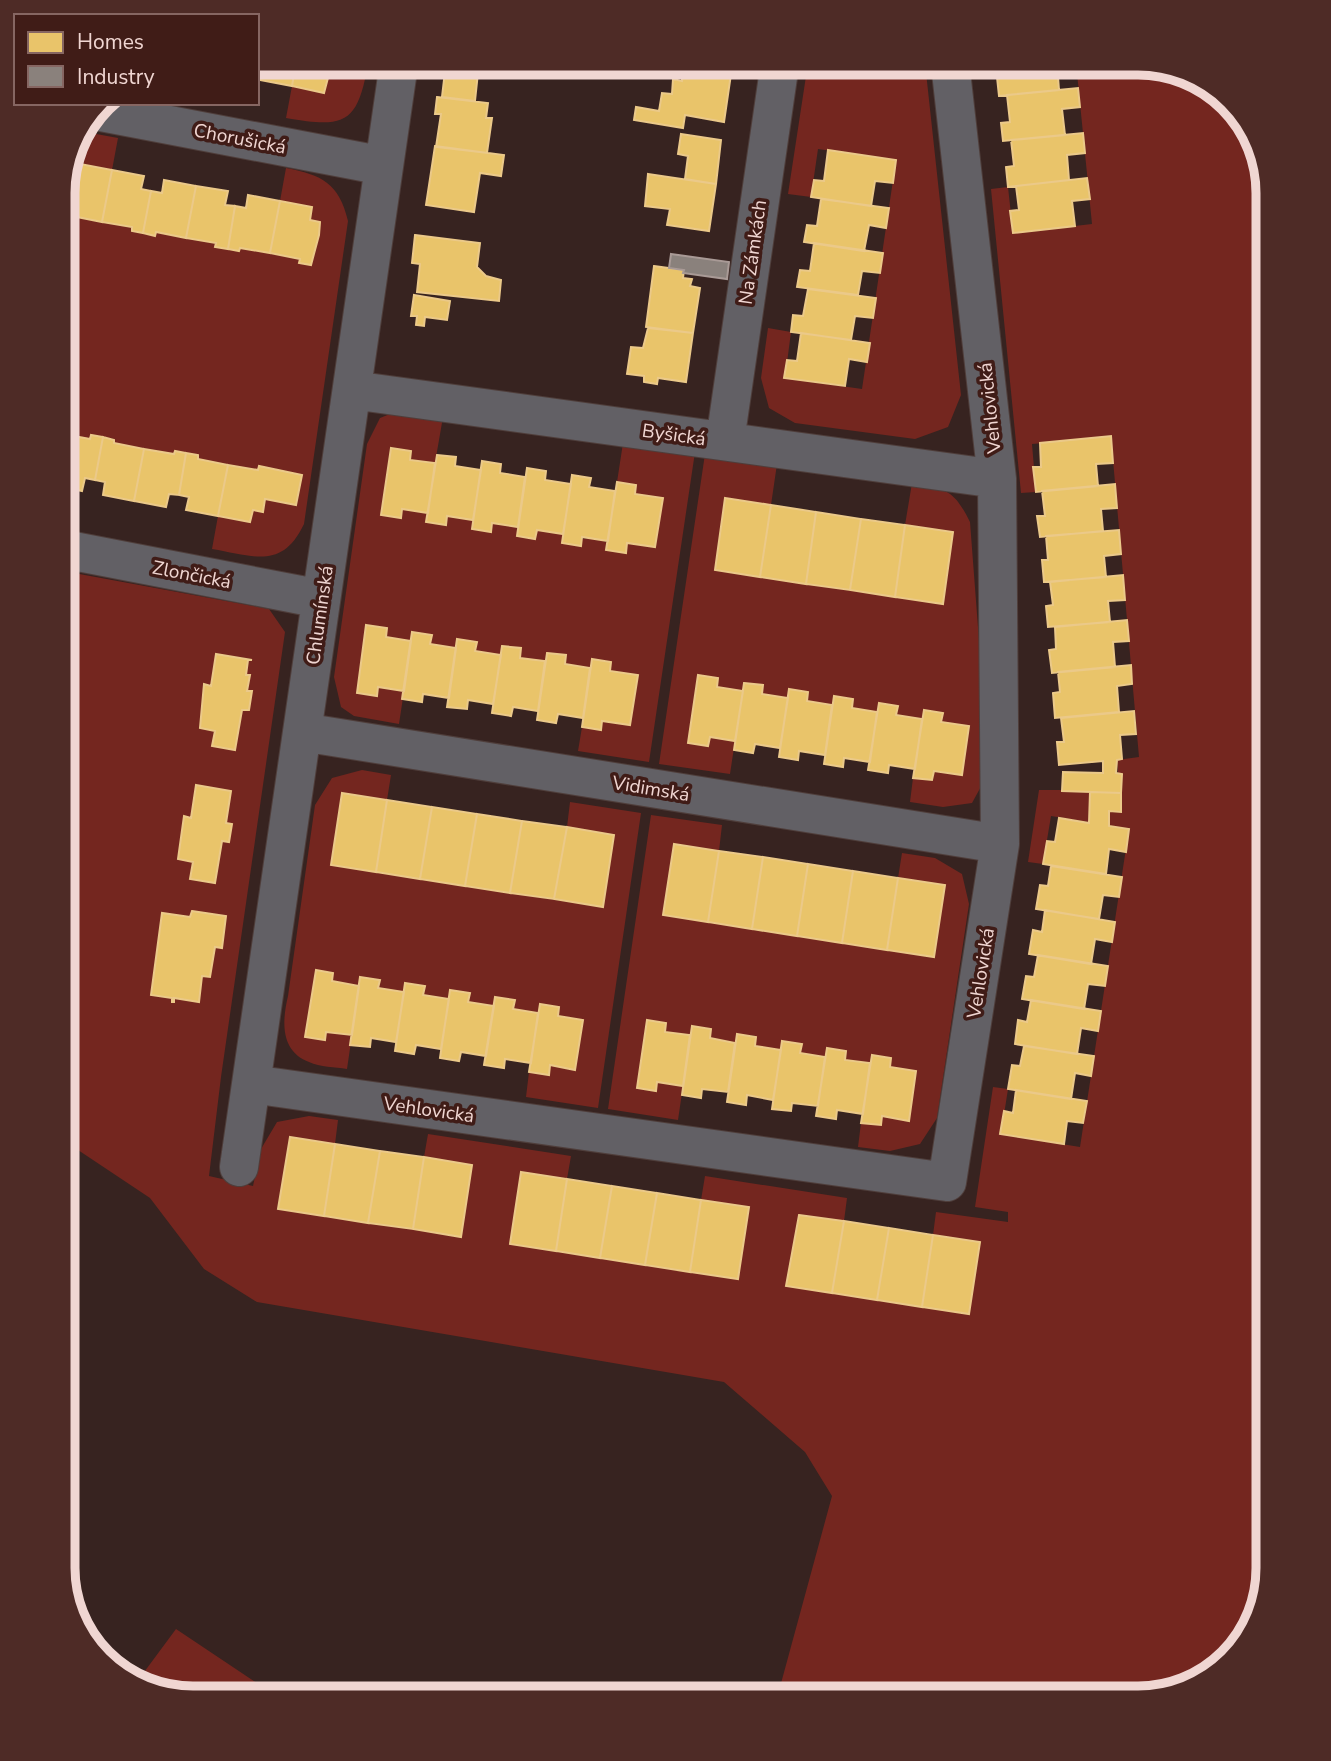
<svg xmlns="http://www.w3.org/2000/svg" width="1331" height="1761" viewBox="0 0 1331 1761" font-family="'Nunito Sans',sans-serif">
<style>
.green{fill:#74261f;fill-rule:evenodd}
.homes{fill:#e9c46a;stroke:#ebc989;stroke-width:2}
.industry{fill:#8a817c;stroke:#a99a96;stroke-width:2}
.lines{fill:none;stroke-linecap:round;stroke-linejoin:round}
.street-casing{stroke:#4f3e3b;stroke-width:40}
.street{stroke:#626065;stroke-width:38}
.labels{text-anchor:middle;stroke-width:7;stroke-linejoin:round;paint-order:stroke}
.street-label{font-size:19px;fill:#f0d6d2;stroke:#401c17}
.rim{fill:none;stroke:#f0d6d2;stroke-width:9}
</style>
<rect width="100%" height="100%" fill="#372320"/>
<!-- green -->
<path class="green" d="M340 63H368C358 125 344 128 286 118L292 86 323 93 329 74 327 73 328 69H340Z
M808 63H925L961 395 948 427 915 439 795 423 769 408 761 378 768 328 791 332 785 378 862 389 896 160 818 149 811 197 788 194Z
M1076 63H1146L1202 80 1246 121 1268 193V1568L1251 1632 1210 1676 1138 1698H777L832 1496 805 1452 724 1382 257 1302 204 1269 150 1198 63 1140V571L269 609 285 632 221 1077 209 1176 253 1186 261 1149 277 1122 309 1116 338 1120 335 1144 290 1137 279 1209 460 1236 424 1157 428 1134 571 1156 567 1179 521 1173 510 1244 737 1279 749 1208 701 1200 705 1176 847 1198 844 1221 799 1215 786 1286 969 1314 980 1242 933 1235 936 1212 1008 1222V1212L975 1207 993 1087 1008 1089 1001 1134 1080 1147 1129 829 1051 816 1043 864 1028 862 1039 790H1122V774L1118 773 1117 760 1139 757 1111 437 1032 444 1036 492 1021 493 991 189 1008 187 1013 233 1092 224ZM216 654 251 659 248 660 246 675H249L247 691H252L242 710 235 750 213 746 215 731 200 728 204 685 211 686ZM197 785 231 791 226 823 232 824 229 841H222L190 879 193 862 178 859 184 817 191 818ZM192 911 221 948 215 947 210 977 202 976 199 1002 174 998 172 1002V998L151 995 162 913 190 917Z
M80 131 118 138 112 170 80 164 75 188 65 186 63 188 77 135Z
M286 168C322 175 339 183 348 221L304 524C282 570 254 556 212 549L218 516 250 522 253 510 263 512 265 499 301 475 259 466 258 470 198 459V455L175 451 174 454 114 443V439L91 435 90 439 63 434V218L71 220 72 216 132 227V231L155 236 156 232 216 243V247L239 251 240 248 300 259V263L311 265 317 239 310 220 312 207 280 201Z
M395 412 443 417 435 463 410 460 411 451 391 448 381 515 401 518 402 509 428 513 427 522 445 525 447 516 473 520 472 529 490 532 492 523 518 527 517 536 535 539 537 530 563 534 562 543C589 535 602 537 626 553L627 543 655 547 663 498 635 494 636 485 617 482 623 443 695 452 649 762 578 751 582 727 601 730 602 721 630 725 638 675 610 671 611 662 592 659 590 668 565 664 566 655 547 653 545 661 520 658 521 648 502 646 501 655 475 651 476 642 458 639 456 648 430 644 431 635 412 632 411 641 386 637 367 625 357 692 377 695 378 687 404 691 399 724 354 716 341 707 334 677 367 444 380 418Z
M705 454 777 464 771 505 716 570 942 604 953 532 905 525 912 483C947 489 954 490 970 522L989 772 972 803 943 807 910 802 913 778 932 780 934 771 962 775 969 726 941 722 942 713 924 710 922 719 896 715 897 706 879 703 877 712 852 708 853 699 834 696 832 705 807 701 808 692 788 698 762 694 763 685 745 683 743 691 717 687 718 678 710 737 735 741 730 774 659 764Z
M362 770 391 775 387 800 342 794 331 865 602 907 614 835 567 827 570 802 641 813 598 1108 526 1097 529 1072 550 1065 575 1069 583 1020 558 1016 559 1007 540 1004 538 1013 513 1009 514 1000 495 997 494 1006 468 1002 469 993 449 999 423 995 424 986 404 992 378 988 379 980 361 977 359 986 332 981 333 973 316 970 305 1037 324 1040 326 1032 352 1035 347 1069C335 1067 320 1067 309 1062 280 1051 282 1021 288 996L315 805 332 778Z
M651 815 722 825 719 851 674 844 663 915 934 957 945 885 898 878 902 853 935 858 962 874 969 904 937 1118 920 1144 890 1151 858 1147 861 1123 881 1125 882 1116 909 1120 916 1071 890 1067 891 1058 872 1055 870 1064 845 1060 846 1051 827 1048 825 1057 800 1053 801 1044 782 1041 781 1050 755 1046 756 1036 737 1034 735 1043 710 1038 711 1029 692 1027 690 1035 665 1032 666 1023 648 1020 637 1088 656 1091 657 1082 683 1086 678 1120 608 1109Z
M176 1629 279 1698H193L136 1683Z"/>
<!-- homes -->
<path class="homes" d="M257 63H296L292 86 260 80 262 71H257Z
M296 63H340L341 64 338 71 328 69 327 73 329 74 324 93 292 86Z
M446 63H479L475 101 442 97Z
M1003 63H1067L1057 64 1059 90 999 96 997 77 1004 76Z
M684 67 731 74 724 122 685 115 683 128 634 120 636 107 659 111 662 93 672 94 673 79 682 81Z
M1078 88 1080 107 1062 109 1065 135 1003 141 1001 123 1010 122 1007 95Z
M437 97 488 103 486 118H492L487 153 436 147 441 114H435Z
M1083 133 1085 153 1067 155 1069 180 1008 187 1006 167 1014 166 1011 140Z
M681 134 721 140 716 184 685 179 688 156 678 154Z
M435 146 504 155 501 176 480 173 474 212 426 205Z
M828 150 896 160 893 183 875 181 871 206 811 197 814 180 824 181Z
M80 164 112 170 102 222 72 216 71 220 63 218V188L65 186 75 188Z
M112 170 144 176 141 189 151 191 143 233 132 231V227L102 222Z
M648 174 716 184 709 231 667 225 670 209 645 206Z
M1087 178 1090 199 1072 201 1075 226 1013 233 1010 211 1019 210 1016 186Z
M164 180 196 186 186 238 156 232 155 236 143 233 151 191 162 193Z
M196 186 228 191 225 205 235 206 228 249 215 247 216 243 186 238Z
M248 195 280 201 270 253 240 248 239 251 228 249 235 206 246 208Z
M821 199 889 208 886 228 869 225 864 251 804 242 807 225 817 226Z
M280 201 312 207 310 220 320 222 319 235 311 265 299 263 300 259 270 253Z
M415 235 480 243 477 267 486 276 501 280 499 301 417 292 420 264 412 263Z
M814 243 883 253 880 273 862 271 858 295 797 287 800 270 810 271Z
M654 266 684 270 683 278 692 279 690 286 700 288 693 333 646 327Z
M808 289 876 298 873 318 855 316 851 340 791 332 793 315 803 316Z
M414 295 450 301 447 320 425 317 424 326 416 325 417 316H411Z
M648 328 693 333 686 382 658 378 657 384 644 382V376L627 374 631 347 643 348Z
M801 333 870 343 867 362 849 359 845 386 784 378 787 360 797 361Z
M63 434 90 439 91 435 103 437 95 480 85 478 82 491 63 487Z
M1111 436 1113 463 1096 464 1098 486 1036 492 1033 467H1041L1040 443Z
M103 437 114 440V443L144 449 134 501 103 495 105 482 95 480Z
M391 448 411 451 410 460 435 463 428 513 402 509 401 518 381 515Z
M144 449 174 454 175 451 186 453 179 495 169 494 166 507 134 501Z
M186 453 198 455V459L228 465 218 516 186 510 189 497 179 495Z
M437 455 456 457 455 466 481 470 473 520 447 516 446 525 426 522Z
M482 461 501 464 500 473 525 477 518 527 492 523 491 532 472 529Z
M228 465 258 470 259 466 302 475 296 505 265 499 263 512 253 510 250 522 218 516Z
M527 468 546 471 545 480 571 484 563 534 537 530 535 539 517 536Z
M572 475 591 478 589 487 615 491 608 541 582 537 581 546 562 543Z
M617 482 636 485 635 494 663 498 655 547 627 543 626 553 606 550Z
M1115 484 1117 508 1101 509 1103 531 1040 537 1037 516H1045L1042 491Z
M725 498 771 505 760 577 715 570Z
M771 505 816 512 806 584 760 577Z
M816 512 861 519 850 590 806 584Z
M861 519 905 525 895 597 850 590Z
M905 525 953 532 943 604 895 597Z
M1119 530 1121 554 1104 556 1106 577 1044 582 1042 560H1048L1046 536Z
M1123 575 1125 600 1108 601 1110 622 1048 627 1046 606 1053 605 1050 582Z
M1127 620 1129 641 1113 642 1115 667 1052 673 1049 650 1056 649 1055 627Z
M366 625 387 628 386 637 411 641 404 691 378 687 377 696 357 693Z
M412 632 432 635 430 644 456 648 449 698 423 694 422 702 402 699Z
M457 639 477 642 475 651 501 655 493 704 468 700 467 709 447 707Z
M502 646 521 648 520 658 545 661 538 711 513 707 511 716 492 713Z
M547 653 566 655 565 664 590 668 583 718 558 714 556 723 537 720Z
M216 654 252 660H248L246 675H250L247 691H252L249 710H242L235 750 212 746 215 731 200 728 204 684 211 686Z
M592 659 611 662 610 671 638 675 630 725 602 721 601 730 582 727Z
M1131 665 1132 684 1117 686 1119 712 1055 718 1053 693 1060 692 1058 672Z
M698 675 718 678 717 687 743 691 735 741 710 737 708 746 688 743Z
M744 683 763 685 762 694 788 698 780 748 755 744 753 753 734 750Z
M789 689 808 692 807 701 832 705 825 755 799 751 798 760 779 757Z
M834 696 853 699 852 708 877 712 870 762 844 758 843 767 824 764Z
M879 703 898 706 896 715 922 719 915 769 889 765 888 773 868 770Z
M924 710 943 713 941 722 969 726 962 775 934 771 932 780 913 778Z
M1134 711 1136 734 1120 735 1122 759 1117 760 1116 773 1122 774 1121 793 1062 791 1063 772 1103 773V761L1059 765 1057 742H1064L1061 718Z
M196 785 231 791 226 823 232 824 229 842 222 841 215 883 190 879 193 862 178 859 184 816 191 818Z
M1090 792 1121 793V812L1109 811V826L1129 829 1126 852 1109 849 1106 874 1043 864 1047 841 1055 842 1059 818 1089 823Z
M342 793 387 800 376 872 331 865Z
M387 800 432 807 420 879 376 872Z
M432 807 477 814 465 886 420 879Z
M477 814 522 821 510 893 465 886Z
M522 821 567 827 554 899 510 893Z
M567 827 614 835 603 907 554 899Z
M674 844 719 851 708 922 663 915Z
M719 851 763 857 752 929 708 922Z
M763 857 808 864 797 936 752 929Z
M808 864 853 871 842 943 797 936Z
M1051 866 1122 877 1119 897 1103 895 1099 919 1036 909 1040 885 1048 886Z
M853 871 898 878 887 950 842 943Z
M898 878 945 885 934 957 887 950Z
M1045 910 1115 922 1112 942 1095 939 1091 964 1029 954 1033 930 1042 932Z
M192 911 226 916 222 948 215 947 210 977 202 976 199 1002 174 998V1002H172V998L151 995 162 913 190 917Z
M1038 955 1108 966 1105 986 1088 984 1084 1009 1022 999 1026 976 1034 977Z
M316 970 333 973 332 981 359 986 352 1035 326 1032 325 1040 305 1037Z
M360 977 380 980 378 988 404 992 396 1042 371 1038 370 1047 350 1045Z
M405 983 425 986 423 995 449 999 441 1049 416 1045 414 1054 395 1051Z
M450 990 470 993 468 1002 494 1006 486 1056 461 1052 459 1061 440 1058Z
M495 997 515 1000 513 1009 538 1013 531 1063 505 1059 504 1068 484 1065Z
M1031 1000 1101 1011 1098 1031 1081 1028 1077 1054 1015 1044 1018 1020 1027 1022Z
M540 1004 559 1007 558 1016 583 1020 575 1070 550 1065 549 1075 529 1072Z
M647 1020 666 1023 665 1032 690 1035 683 1086 657 1082 656 1091 637 1088Z
M692 1026 711 1029 710 1038 735 1043 728 1092 702 1089 701 1098 682 1095Z
M737 1034 756 1037 755 1046 781 1050 773 1100 747 1095 746 1105 727 1102Z
M782 1041 802 1044 800 1053 825 1057 818 1106 792 1103 791 1111 772 1109Z
M1024 1046 1094 1056 1091 1076 1075 1073 1071 1099 1008 1089 1012 1065 1020 1066Z
M827 1048 846 1051 845 1060 870 1063 863 1114 837 1110 836 1119 816 1116Z
M872 1055 891 1058 890 1067 916 1071 909 1121 882 1116 881 1125 861 1123Z
M1016 1090 1087 1101 1083 1123 1067 1121 1064 1144 1000 1134 1004 1111 1013 1113Z
M290 1137 335 1144 324 1216 278 1209Z
M335 1144 380 1151 368 1223 324 1216Z
M380 1151 424 1157 413 1229 368 1223Z
M424 1157 472 1165 461 1237 413 1229Z
M521 1172 567 1179 556 1251 510 1244Z
M567 1179 612 1186 600 1258 556 1251Z
M612 1186 657 1193 645 1265 600 1258Z
M657 1193 701 1200 690 1272 645 1265Z
M701 1200 749 1207 738 1279 690 1272Z
M799 1215 844 1221 832 1293 786 1286Z
M844 1221 889 1228 877 1300 832 1293Z
M889 1228 933 1235 922 1307 877 1300Z
M933 1235 980 1242 969 1314 922 1307Z"/>
<!-- industry -->
<path class="industry" d="M671 254 729 262 727 279 683 273 684 270 669 268Z"/>
<g class="lines">
<!-- street casing -->
<g class="street-casing">
<path id="street" d="M96 111 384 166
M352 390 997 479
M725 441 780 63
M63 549 321 599
M302 732 1000 844
M251 1084 947 1182 1000 844 997 479 950 63
M239 1167 399 63"/>
</g>
<!-- street -->
<use href="#street" class="street"/>
</g>
<g class="labels">
<!-- street labels -->
<g class="street-label">
<text transform="translate(240 138) rotate(11)" y="7">Chorušická</text>
<text transform="translate(752 252) rotate(-82)" y="7">Na Zámkách</text>
<text transform="translate(989 408) rotate(-96)" y="7">Vehlovická</text>
<text transform="translate(674 434) rotate(8)" y="7">Byšická</text>
<text transform="translate(192 574) rotate(11)" y="7">Zlončická</text>
<text transform="translate(319 615) rotate(-82)" y="7">Chlumínská</text>
<text transform="translate(651 788) rotate(9)" y="7">Vidimská</text>
<text transform="translate(980 973) rotate(-81)" y="7">Vehlovická</text>
<text transform="translate(429 1109) rotate(8)" y="7">Vehlovická</text>
</g>
</g>
<!-- crop -->
<path d="M0 0H1331V1761H0ZM193 75H1138A118 118 0 0 1 1256 193V1568A118 118 0 0 1 1138 1686H193A118 118 0 0 1 75 1568V193A118 118 0 0 1 193 75Z" fill="#4e2b26" fill-rule="evenodd"/>
<path class="rim" d="M193 75H1138A118 118 0 0 1 1256 193V1568A118 118 0 0 1 1138 1686H193A118 118 0 0 1 75 1568V193A118 118 0 0 1 193 75Z"/>
<!-- legend -->
<rect x="14" y="14" width="245" height="91" fill="#401c17" stroke="#866662" stroke-width="2"/>
<rect x="28" y="32" width="35" height="21" fill="#e9c46a" stroke="#866662" stroke-width="2"/>
<text x="77" y="49" font-size="21" fill="#f0d6d2">Homes</text>
<rect x="28" y="66" width="35" height="21" fill="#8a817c" stroke="#866662" stroke-width="2"/>
<text x="77" y="84" font-size="21" fill="#f0d6d2">Industry</text>
</svg>
